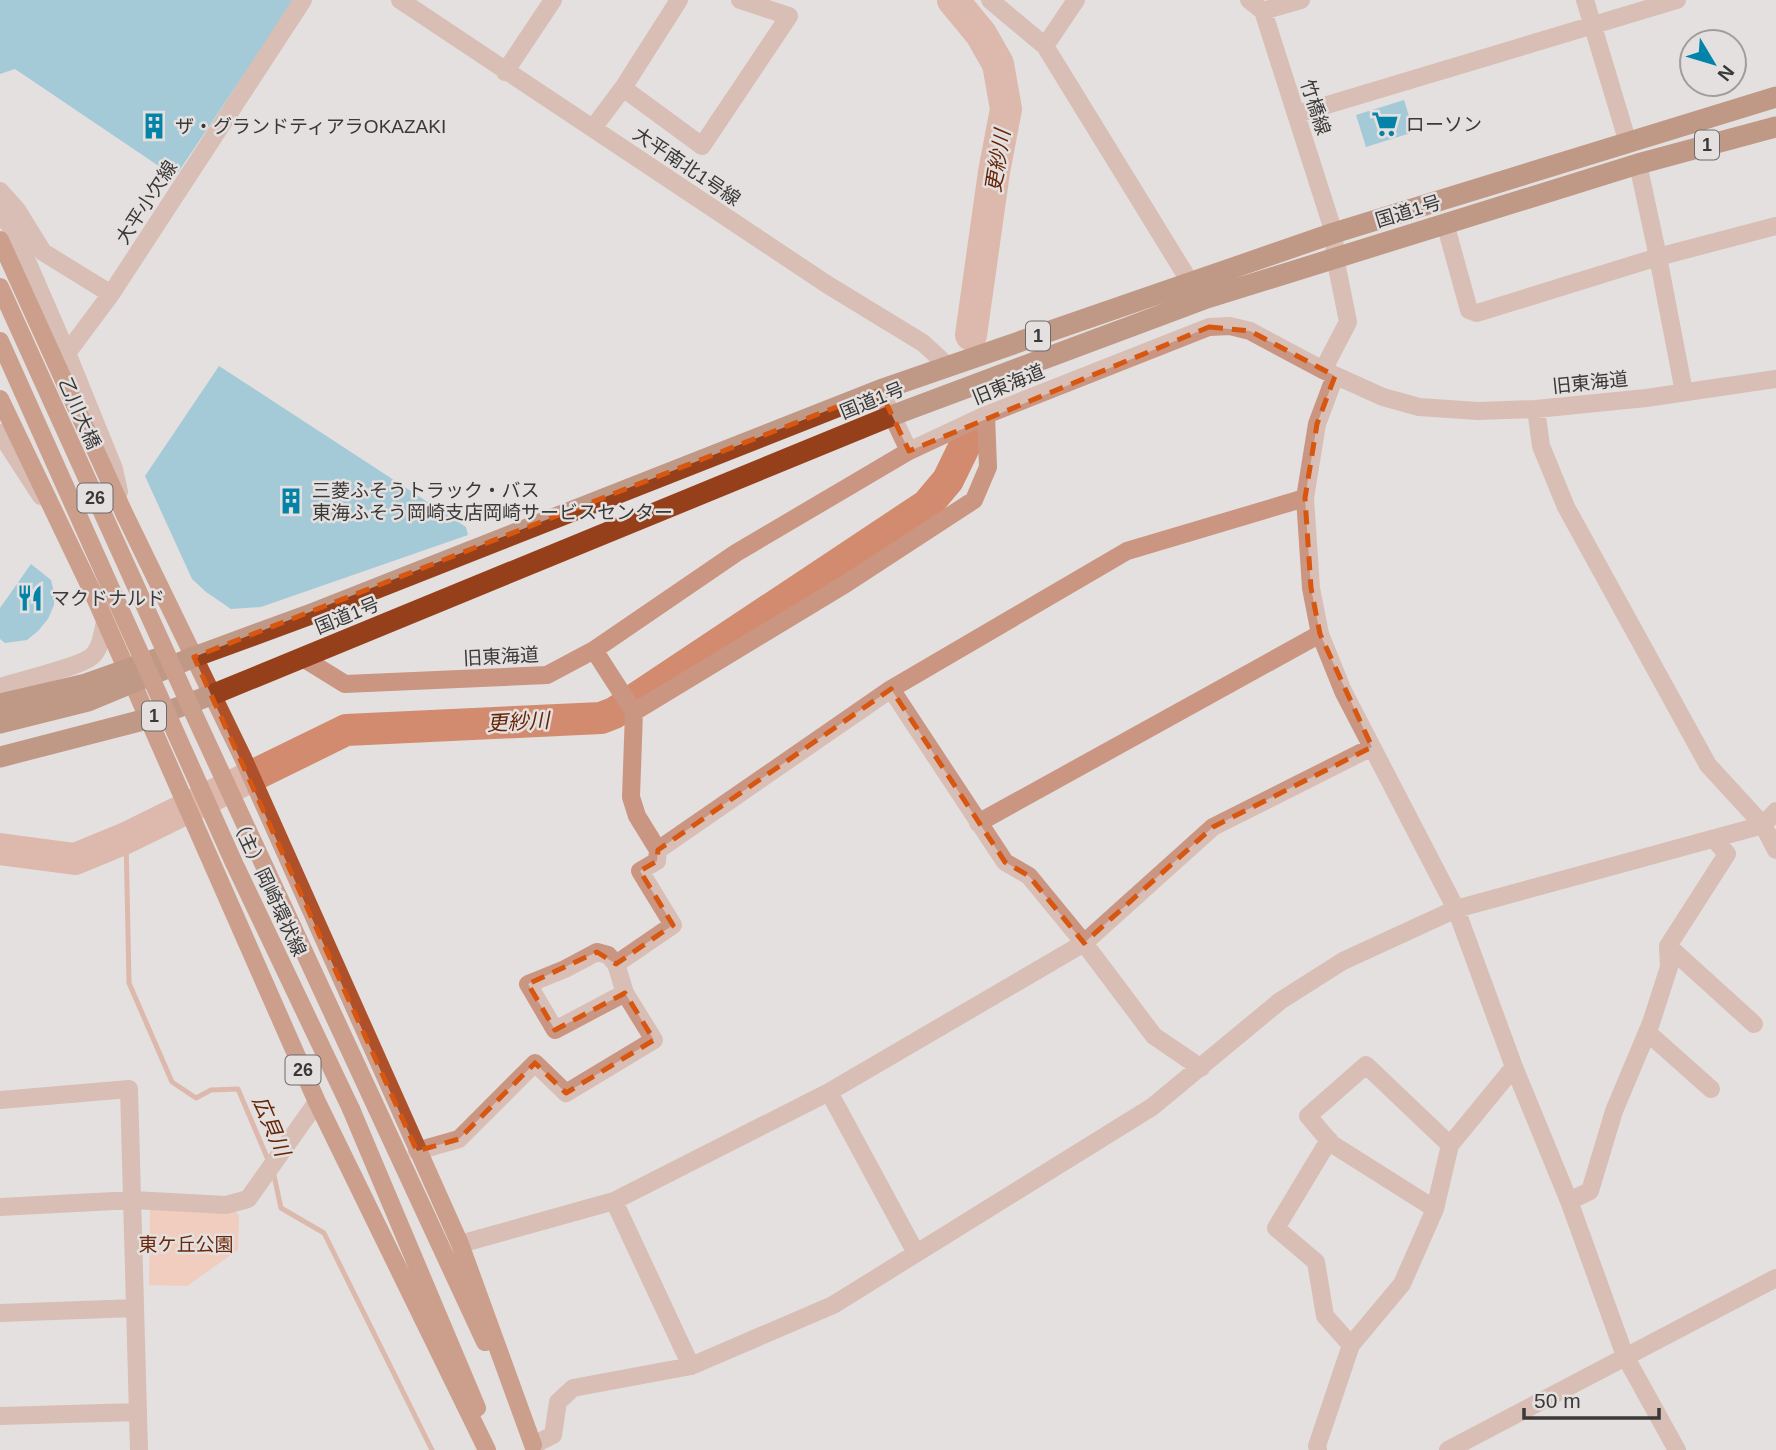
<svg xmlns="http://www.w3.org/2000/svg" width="1776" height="1450" viewBox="0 0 1776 1450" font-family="Arial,'Noto Sans JP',sans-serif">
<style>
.green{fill:#feb59a}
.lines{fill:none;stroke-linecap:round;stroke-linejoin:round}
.stream{stroke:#d38b6f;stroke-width:5}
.river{stroke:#d38b6f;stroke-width:32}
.building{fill:#57afd0}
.minor{stroke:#ca9581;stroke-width:18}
.major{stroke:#ae5029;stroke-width:18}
.highway{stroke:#96401b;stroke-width:21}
.major-bridge{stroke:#ae5029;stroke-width:18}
.marked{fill:none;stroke:#d75610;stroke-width:5;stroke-dasharray:14 9;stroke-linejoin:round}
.labels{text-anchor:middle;stroke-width:5;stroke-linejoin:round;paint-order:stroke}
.shield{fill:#e4e0df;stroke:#6d6b6a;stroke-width:2}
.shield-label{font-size:18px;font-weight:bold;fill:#3a3938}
.street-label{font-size:19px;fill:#3a3938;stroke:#e4e0df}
.poi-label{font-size:19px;fill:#3a3938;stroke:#e4e0df;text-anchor:start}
.park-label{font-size:19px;fill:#6b290c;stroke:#e4e0df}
.water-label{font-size:21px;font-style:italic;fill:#672507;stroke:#e4e0df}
</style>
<rect width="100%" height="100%" fill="#e4e0df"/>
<!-- green -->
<path class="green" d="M150 1208 232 1209 239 1215 238 1250 187 1286 149 1285Z"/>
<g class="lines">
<!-- stream -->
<path class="stream" d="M126 838 129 983 172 1082 196 1098 211 1090 238 1089 269 1162
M273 1171 281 1208 324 1233 432 1450"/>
<!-- river -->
<path class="river" d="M953 0 981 34 998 64 1006 109 994 172 971 335
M0 849 75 859 126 838 346 730 601 718 614 713 927 505 948 480 967 441"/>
</g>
<!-- building -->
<path class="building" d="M0 0H294L175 177 15 69 0 74Z
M1404 100 1414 132 1366 147 1356 115Z
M219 366 466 527 468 535 261 607 231 609 206 592 192 579 145 476Z
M31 564 51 580 54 592V605L48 619 38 631 27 640 5 643 0 639V608Z"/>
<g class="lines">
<!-- minor -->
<path class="minor" d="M400 0 828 285 923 343 949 367
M990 0 1045 46
M1076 0 1045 46 1190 282
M1249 0 1263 11 1334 233 1335 257 1348 322 1323 370
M1585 0 1628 143
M1263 11 1301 0
M505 72 553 0
M623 88 702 146 789 16 740 0
M1297 114 1677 0
M593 128 623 88 679 0
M1638 164 1658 257 1684 392
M0 191 17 210 43 252 111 294
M0 213 14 231 67 353 114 469 119 492
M1445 223 1469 310 1477 313 1658 257 1776 226
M67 353 111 294 303 0
M1335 376 1317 424 1305 498 1311 588 1320 634 1343 691 1456 909 1514 1067 1569 1201 1625 1356 1677 1450
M880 390 909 451
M1536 409 1541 446 1566 507 1708 765 1763 825 1776 850
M0 433 41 496
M594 650 634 712 631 797 637 816 658 850 891 689 1127 551 1305 498
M303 658 345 684 547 675 594 650 736 553 909 451 986 415 1209 327 1230 326 1250 331 1323 370 1383 397 1419 407 1478 411 1536 409 1646 398 1776 379
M0 687C18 681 79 667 91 657 101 649 102 634 105 622
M891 689 1005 862 1029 876 1084 943 1154 1036 1201 1068
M634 712 847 583 974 500 988 467 986 415
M978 823 1320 634
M1668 946 1754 1024
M616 964 673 925 640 871 657 861 658 850
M1647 1032 1711 1089
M829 1092 916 1253
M0 1100 129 1089 139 1450
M1329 1140 1276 1228 1316 1262 1325 1316 1351 1345
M417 1151 459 1139 535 1063 566 1093 654 1040 625 993 616 964 608 955 597 952 565 969 528 984 555 1030 625 993
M614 1201 691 1366
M1569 1201 1590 1191 1614 1111 1651 1023 1669 967 1668 946 1727 854 1714 839
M0 1207 133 1200 226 1205 248 1199 317 1102
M1435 1209 1332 1144 1308 1116 1366 1065 1450 1145
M460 1244 614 1201 829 1092 1084 943 1213 827 1372 747
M0 1313 135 1308
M0 1416 138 1412
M533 1445 553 1435 558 1402 573 1388 691 1366 833 1305 1152 1107 1280 1001 1343 961 1456 909 1763 825 1776 811
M1318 1450 1317 1446 1351 1345 1402 1284 1435 1209 1450 1145 1514 1067
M1448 1450 1776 1278"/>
<!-- major -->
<path class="major" d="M0 240 124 513 243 758 460 1244 533 1445
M0 399 93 593 317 1102 487 1450
M192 710 485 1342
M351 1109 477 1408"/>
<!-- highway -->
<path class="highway" d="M0 704 86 684 162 657
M0 723 88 701 194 657 314 613 880 390 1334 233 1776 97
M0 757 147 719 214 694 891 416 1207 298 1638 164 1776 127"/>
<!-- major-bridge -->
<path class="major-bridge" d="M0 287 192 710
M0 341 234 863 351 1109"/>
</g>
<!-- marked area -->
<path d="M0 0H1776V1450H0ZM1209 327 1250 331 1335 376 1317 424 1305 498 1311 588 1320 634 1372 747 1213 827 1084 943 1029 876 1005 862 891 689 658 850 657 861 640 871 673 925 616 964 597 952 528 984 555 1030 625 993 654 1040 566 1093 535 1063 459 1139 417 1151 194 657 880 390 909 451Z" fill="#e4e0df" fill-opacity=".55" fill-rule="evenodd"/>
<path class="marked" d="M1209 327 1250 331 1335 376 1317 424 1305 498 1311 588 1320 634 1372 747 1213 827 1084 943 1029 876 1005 862 891 689 658 850 657 861 640 871 673 925 616 964 597 952 528 984 555 1030 625 993 654 1040 566 1093 535 1063 459 1139 417 1151 194 657 880 390 909 451Z"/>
<!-- icons -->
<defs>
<g id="supermarket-bare" transform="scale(2.1)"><path d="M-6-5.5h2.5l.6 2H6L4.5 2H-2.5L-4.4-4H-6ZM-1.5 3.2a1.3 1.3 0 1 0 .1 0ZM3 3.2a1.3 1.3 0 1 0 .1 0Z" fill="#0283a7" stroke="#e4e0df" stroke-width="2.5" paint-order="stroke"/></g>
<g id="building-bare" transform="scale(2.1)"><path d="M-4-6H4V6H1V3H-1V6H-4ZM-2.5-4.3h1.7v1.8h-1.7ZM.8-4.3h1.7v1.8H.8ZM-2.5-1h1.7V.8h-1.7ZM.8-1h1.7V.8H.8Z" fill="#0283a7" stroke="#e4e0df" stroke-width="2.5" paint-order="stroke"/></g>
<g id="restaurant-bare" transform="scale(2.1)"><path d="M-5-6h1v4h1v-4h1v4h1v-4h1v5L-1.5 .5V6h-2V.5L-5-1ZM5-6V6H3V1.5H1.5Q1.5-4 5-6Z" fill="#0283a7" stroke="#e4e0df" stroke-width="2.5" paint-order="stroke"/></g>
</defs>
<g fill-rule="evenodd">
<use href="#supermarket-bare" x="1385" y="124"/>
<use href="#building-bare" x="154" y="126"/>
<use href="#building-bare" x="291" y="501"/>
<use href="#restaurant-bare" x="30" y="598"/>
</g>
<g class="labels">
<!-- shield labels -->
<g class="shield">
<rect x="1695" y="130.5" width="24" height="29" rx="5"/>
<rect x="1026" y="321.5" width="24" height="29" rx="5"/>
<rect x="77.5" y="483.5" width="35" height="29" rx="5"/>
<rect x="142" y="701.5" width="24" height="29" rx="5"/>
<rect x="285.5" y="1055.5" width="35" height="29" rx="5"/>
</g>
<g class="shield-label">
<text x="1707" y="151">1</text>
<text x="1038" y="342">1</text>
<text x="95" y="504">26</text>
<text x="154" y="722">1</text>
<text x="303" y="1076">26</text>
</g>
<!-- street labels -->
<g class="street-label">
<text transform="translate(1316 107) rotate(72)" y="7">竹橋線</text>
<text transform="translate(687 166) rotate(34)" y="7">大平南北1号線</text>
<text transform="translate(146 202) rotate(-57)" y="7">大平小欠線</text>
<text transform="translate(1408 211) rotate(-17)" y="7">国道1号</text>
<text transform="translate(1590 382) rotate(-6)" y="7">旧東海道</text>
<text transform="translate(1008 384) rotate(-22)" y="7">旧東海道</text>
<text transform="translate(872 400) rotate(-22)" y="7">国道1号</text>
<text transform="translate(80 413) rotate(66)" y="7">乙川大橋</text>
<text transform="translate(347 615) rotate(-22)" y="7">国道1号</text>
<text transform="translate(501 656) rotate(-3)" y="7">旧東海道</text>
<text transform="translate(269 886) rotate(65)" y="7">（主）岡崎環状線</text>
</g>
<!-- poi labels -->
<g class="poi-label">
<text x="1406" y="131">ローソン</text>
<text x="175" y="133">ザ・グランドティアラOKAZAKI</text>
<text x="312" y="497">三菱ふそうトラック・バス<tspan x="312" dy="22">東海ふそう岡崎支店岡崎サービスセンター</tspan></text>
<text x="51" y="605">マクドナルド</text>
</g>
<!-- park labels -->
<g class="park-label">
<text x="186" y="1251">東ケ丘公園</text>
</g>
<!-- water labels -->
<g class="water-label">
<text transform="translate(998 161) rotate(-81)" y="7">更紗川</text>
<text transform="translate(518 722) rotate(-3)" y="7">更紗川</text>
<text transform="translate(271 1126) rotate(67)" y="7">広貝川</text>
</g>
</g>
<!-- north arrow -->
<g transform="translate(1713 63) rotate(128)"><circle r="33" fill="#e4e0df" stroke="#a09d9c" stroke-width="2"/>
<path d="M0-5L12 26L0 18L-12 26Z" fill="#0283a7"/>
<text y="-10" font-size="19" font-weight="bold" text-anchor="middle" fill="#3a3938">N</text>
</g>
<!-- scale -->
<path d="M1524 1408v10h135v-10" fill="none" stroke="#3a3938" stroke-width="3.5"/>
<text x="1534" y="1408" font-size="21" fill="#3a3938" stroke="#e4e0df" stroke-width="5" paint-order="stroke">50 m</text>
</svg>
